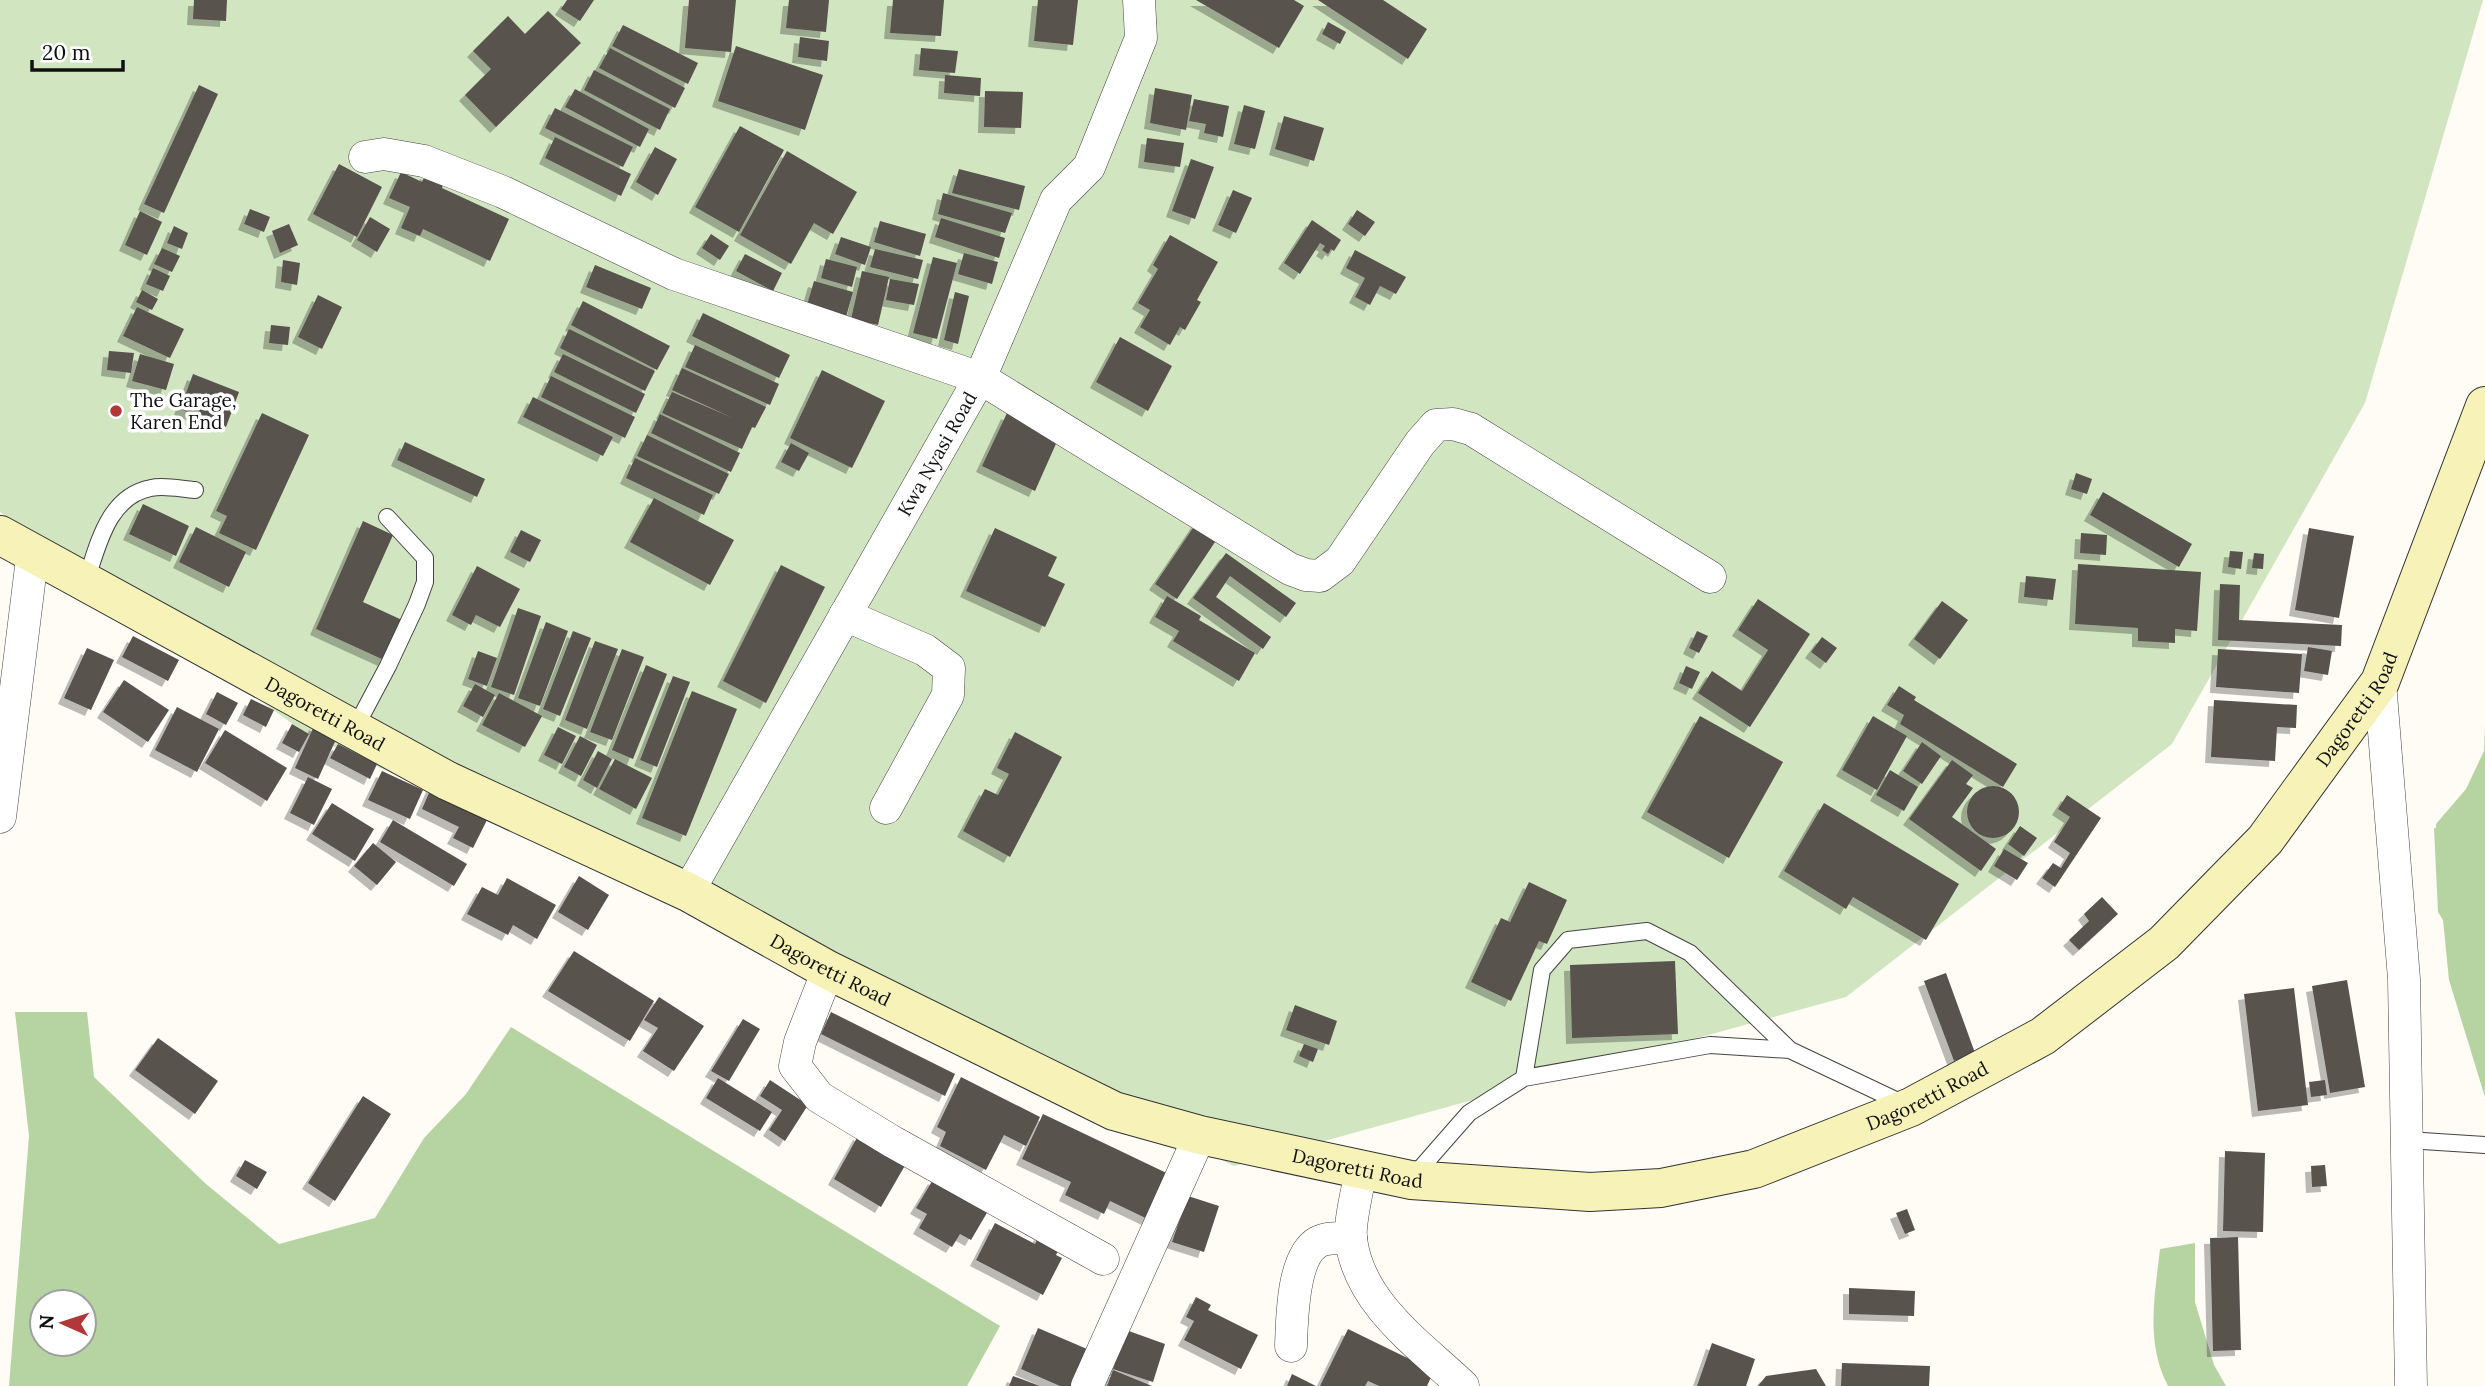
<svg xmlns="http://www.w3.org/2000/svg" width="2485" height="1386" viewBox="0 0 2485 1386" font-family="Lora,serif">
<style>
.green{fill:#d2e5c1}
.forest{fill:#b6d4a2;fill-rule:evenodd}
.building{fill:#58524e;filter:url(#shadow)}
.lines{fill:none;stroke-linecap:round;stroke-linejoin:round}
.lane-casing{stroke:#434343;stroke-width:18}
.street-casing{stroke:#434343;stroke-width:33}
.secondary-casing{stroke:#323232;stroke-width:40}
.lane{stroke:#fff;stroke-width:16}
.street{stroke:#fff;stroke-width:32}
.secondary{stroke:#f6f2b8;stroke-width:38}
.poi-dot{fill:#b03838;stroke:#fff;stroke-width:2.5}
.labels{text-anchor:middle;stroke-width:7;stroke-linejoin:round;paint-order:stroke}
.poi-label{font-size:19px;fill:#101010;stroke:#fff;text-anchor:start}
.street-label{font-size:19px;fill:#101010;stroke:#fff}
</style>
<defs>
<filter id="shadow"><feDropShadow dx="-6" dy="6" stdDeviation="0" flood-color="#0004"/></filter>
</defs>
<rect width="100%" height="100%" fill="#fefcf5"/>
<!-- green -->
<path class="green" d="M0 0H2483L2365 403 2172 744 1846 997 1234 1166 862 987 308 735 0 512Z"/>
<!-- forest -->
<path class="forest" d="M2485 726V1097L2449 980 2443 920 2438 912 2434 828H2436V824L2466 789 2484 751Z
M15 1012H87L94 1077 206 1184 279 1244 375 1218 424 1138 466 1094 511 1027 1000 1326 967 1386H9L29 1136ZM42 1302H84V1344H42Z
M2195 1243V1302L2214 1365 2226 1386H2168C2145 1342 2155 1296 2160 1249Z"/>
<!-- building -->
<path class="building" d="M194 0H227L226 21 193 19Z
M567 0H594L580 21 561 9Z
M689 0H736L731 52 685 48Z
M789 0H829L826 32 786 28Z
M893 0H944L941 36 890 33Z
M1038 0H1078L1073 45 1034 41Z
M1196 0H1294L1304 6 1279 48Z
M1318 0H1383L1427 29 1408 59Z
M548 11 581 43 496 127 465 95 491 69 473 51 508 16 525 34Z
M1328 22 1346 32 1340 44 1322 34Z
M623 25 698 63 688 84 612 46Z
M800 37 829 41 827 61 798 57Z
M736 46 823 75 805 130 718 101Z
M610 48 685 88 675 108 599 68Z
M921 48 958 51 955 73 919 70Z
M594 70 670 109 660 130 584 90Z
M945 75 981 78 980 96 944 93Z
M199 85 218 94 164 213 144 204Z
M1155 88 1192 95 1186 130 1150 123Z
M575 89 649 129 640 147 565 107Z
M985 91 1023 92 1021 128 984 127Z
M1194 99 1229 106 1223 137 1204 133 1206 124 1189 121Z
M1244 105 1265 111 1255 149 1234 144Z
M555 108 633 147 623 167 545 128Z
M1284 116 1324 128 1314 161 1275 149Z
M740 126 784 150 739 232 695 207Z
M555 137 631 174 621 196 545 158Z
M1147 138 1184 143 1180 167 1144 162Z
M655 147 677 159 658 195 636 182Z
M787 151 857 192 833 234 814 223 791 264 740 235Z
M1191 159 1214 167 1195 219 1172 211Z
M339 164 382 187 357 237 313 214Z
M959 169 1025 186 1019 210 952 193Z
M401 172 422 182 426 173 444 182 442 188 509 219 490 261 423 229 420 236 401 228 410 207 389 198Z
M1233 190 1252 198 1236 233 1218 225Z
M943 193 1012 213 1005 233 938 214Z
M250 209 270 217 264 232 244 224Z
M1357 210 1375 222 1365 236 1348 224Z
M140 211 162 222 147 255 125 245Z
M370 217 390 229 377 252 357 240Z
M941 218 1005 238 999 258 935 237Z
M1312 220 1341 240 1334 251 1331 249 1328 254 1322 250 1325 246 1320 243 1300 274 1284 263Z
M880 221 926 234 920 256 874 242Z
M289 224 298 245 280 253 272 231Z
M174 226 188 233 182 249 167 243Z
M711 234 729 246 720 260 702 248Z
M1170 235 1218 262 1197 300 1201 302 1185 330 1180 327 1170 345 1140 327 1150 310 1138 303 1158 269 1153 265Z
M841 237 871 247 865 265 835 254Z
M162 248 180 256 172 272 154 264Z
M875 249 923 260 918 279 870 267Z
M1355 250 1406 277 1396 294 1380 286 1370 305 1355 297 1365 278 1346 268Z
M964 253 998 262 992 284 958 274Z
M745 254 782 273 773 291 736 271Z
M933 257 957 263 937 339 913 333Z
M826 259 857 267 852 287 821 278Z
M283 260 300 263 297 285 281 282Z
M595 265 651 288 642 309 586 287Z
M153 268 170 276 163 291 146 284Z
M862 271 889 277 878 325 851 319Z
M890 279 919 284 914 305 886 300Z
M814 281 853 292 846 317 807 305Z
M142 290 158 299 152 310 136 302Z
M955 292 969 296 958 344 944 340Z
M318 295 342 307 322 349 298 337Z
M583 301 670 346 657 370 571 325Z
M137 307 184 329 170 358 123 336Z
M703 313 790 355 779 378 692 336Z
M271 325 290 327 288 345 269 343Z
M569 329 655 371 645 391 560 348Z
M1120 337 1172 366 1148 411 1096 382Z
M695 345 779 384 770 405 685 367Z
M109 351 134 353 131 373 107 370Z
M140 354 174 364 166 390 132 381Z
M563 354 645 394 636 413 554 372Z
M682 368 766 407 755 428 752 427 742 449 662 413 672 392 733 418 672 390Z
M822 370 885 401 852 468 790 438Z
M193 374 239 392 226 427 180 409Z
M551 376 635 417 625 438 541 397Z
M533 397 613 437 603 456 523 417Z
M262 413 309 435 256 550 219 533 227 516 216 511Z
M1007 413 1059 437 1035 491 982 466Z
M660 414 740 453 731 472 651 433Z
M647 435 729 474 719 494 637 456Z
M405 442 485 479 477 497 397 460Z
M791 443 809 453 799 471 781 462Z
M635 458 713 495 704 515 626 478Z
M2076 473 2092 479 2087 494 2071 489Z
M2103 492 2192 544 2179 567 2090 515Z
M654 498 734 540 710 585 630 542Z
M143 504 189 526 176 556 129 534Z
M363 521 393 535 363 602 402 620 384 660 316 629Z
M1197 522 1219 536 1177 599 1155 584Z
M196 527 246 552 229 587 179 562Z
M995 528 1057 557 1048 576 1065 584 1045 627 966 591Z
M2309 528 2354 536 2339 618 2295 610Z
M521 530 541 540 530 562 510 552Z
M2081 533 2107 535 2106 555 2080 553Z
M2230 551 2243 552 2241 569 2228 567Z
M1226 553 1296 603 1286 617 1230 576 1216 597 1271 637 1263 649 1193 598Z
M2254 553 2264 554 2263 569 2252 568Z
M2078 564 2201 572 2197 631 2175 629V643L2138 641V628L2075 624Z
M781 565 825 587 766 703 723 681Z
M477 566 520 589 500 627 476 615 471 625 452 615Z
M2026 576 2056 579 2053 600 2024 597Z
M2220 584 2240 585 2239 620 2342 625 2341 646 2218 640Z
M1167 596 1201 616 1199 620 1255 653 1239 681 1173 641 1179 631 1155 617Z
M1758 599 1810 634 1750 727 1698 693 1712 671 1742 691 1768 650 1738 630Z
M1942 601 1968 620 1940 659 1914 639Z
M518 608 541 616 514 695 491 687Z
M546 622 568 631 540 706 518 698Z
M573 631 591 638 560 716 543 709Z
M1697 631 1708 636 1699 653 1689 648Z
M133 636 179 660 168 681 122 657Z
M1822 637 1837 648 1826 663 1811 652Z
M595 641 618 649 587 729 565 720Z
M2308 647 2332 651 2328 675 2304 671Z
M87 648 114 660 91 710 64 698Z
M622 649 644 657 612 740 590 732Z
M2218 649 2302 654 2299 693 2216 687Z
M478 651 497 658 487 686 468 679Z
M646 665 667 674 633 759 612 750Z
M1686 666 1700 672 1692 689 1679 683Z
M673 676 690 682 657 767 640 760Z
M124 680 169 710 148 742 103 712Z
M475 684 495 695 483 717 463 706Z
M1899 686 1916 697 1914 700 2017 764 2003 787 1900 724 1904 715 1887 705Z
M692 691 737 709 686 836 642 818Z
M217 692 238 703 226 725 206 714Z
M499 693 542 716 525 747 482 725Z
M251 699 274 710 266 727 243 715Z
M2214 700 2297 705 2296 728 2277 727 2275 761 2211 757Z
M177 707 219 729 197 772 155 750Z
M1700 716 1783 762 1729 858 1647 812Z
M1873 716 1907 736 1877 790 1842 770Z
M292 724 309 734 299 752 282 743Z
M315 724 338 735 318 779 295 768Z
M558 727 576 736 562 764 544 755Z
M225 730 287 768 267 801 205 763Z
M1015 732 1062 757 1010 857 963 831 985 789 998 795 1009 774 997 768Z
M580 736 597 745 581 776 564 767Z
M1922 742 1941 756 1922 784 1903 771Z
M338 744 377 764 370 779 330 758Z
M598 751 612 759 597 788 583 780Z
M615 759 652 778 636 809 599 789Z
M1952 760 1973 775 1966 784 1973 788 1952 817 1996 849 1981 871 1909 819Z
M1890 770 1918 787 1904 811 1876 795Z
M382 771 423 790 410 819 368 800Z
M308 777 332 789 314 825 290 813Z
M1967 812a26 26 0 1 1 52 0a26 26 0 1 1-52 0Z
M432 786 490 814 473 848 453 838 459 827 422 809Z
M2067 795 2101 818 2055 887 2042 878 2053 863 2061 868 2070 853 2054 842 2070 817 2058 809Z
M332 803 374 829 355 861 312 834Z
M1824 803 1959 884 1926 940 1853 897 1846 909 1784 871Z
M393 820 467 864 454 886 380 842Z
M2020 826 2037 838 2024 856 2008 844Z
M373 843 396 862 377 885 354 866Z
M2004 849 2028 863 2017 880 1994 866Z
M579 876 609 895 588 930 558 912Z
M507 878 556 905 537 939 513 925 508 935 467 914 482 887 498 895Z
M1529 882 1567 900 1547 944 1539 941 1511 1001 1471 982 1501 918 1510 922Z
M2102 897 2118 914 2079 950 2069 940 2089 921 2084 914Z
M574 951 654 1001 630 1041 548 991Z
M1675 961 1678 1034 1572 1038 1570 965Z
M1946 973 1975 1053 1954 1061 1924 981Z
M2347 980 2365 1087 2330 1093 2312 986Z
M2294 988 2308 1105 2258 1111 2244 994Z
M659 997 704 1026 674 1071 643 1051 658 1028 644 1020Z
M1295 1005 1337 1021 1329 1045 1286 1030Z
M831 1012 955 1074 945 1096 821 1034Z
M743 1019 760 1029 729 1081 711 1071Z
M158 1038 218 1081 195 1114 135 1070Z
M1304 1044 1318 1049 1313 1062 1299 1056Z
M961 1077 1040 1117 1026 1146 1004 1135 986 1170 940 1146 946 1132 937 1127Z
M718 1078 772 1112 760 1131 706 1098Z
M770 1080 808 1105 785 1141 769 1130 782 1110 760 1096Z
M2325 1080 2327 1095 2311 1097 2309 1082Z
M363 1096 391 1114 335 1201 308 1183Z
M1043 1114 1177 1178 1156 1223 1110 1201 1104 1214 1065 1195 1071 1182 1022 1159Z
M859 1134 907 1162 881 1207 834 1179Z
M2225 1151 2265 1153 2263 1232 2223 1231Z
M245 1160 267 1172 257 1189 236 1176Z
M2325 1165 2327 1186 2312 1187 2311 1166Z
M934 1178 988 1211 971 1240 960 1234 952 1247 919 1228 927 1214 916 1208Z
M1188 1196 1219 1206 1204 1252 1172 1242Z
M1907 1209 1915 1230 1905 1234 1896 1213Z
M995 1223 1035 1244 1040 1234 1061 1245 1056 1255 1062 1258 1043 1295 976 1260Z
M2238 1237 2241 1350 2213 1351 2210 1238Z
M1849 1288 1915 1291 1914 1316 1849 1314Z
M1196 1297 1211 1305 1208 1310 1258 1335 1241 1369 1184 1340 1194 1321 1186 1317Z
M1038 1328 1087 1349 1072 1386H1060L1021 1369Z
M1348 1329 1434 1371 1427 1386H1379L1368 1381 1365 1386H1320Z
M1126 1330 1165 1344 1153 1382 1113 1369Z
M1712 1343 1755 1359 1746 1386H1697Z
M1842 1363 1930 1366 1929 1386H1841Z
M1816 1369 1826 1386H1758L1766 1376Z
M1113 1370 1152 1386H1107Z
M1292 1374 1316 1386H1287Z
M1013 1376 1040 1386H1009Z"/>
<g class="lines">
<!-- lane casing -->
<g class="lane-casing">
<path id="lane" d="M86 581C98 545 108 496 151 488 164 485 181 489 195 490
M354 730 388 666 417 604 425 582V558L387 517
M1524 1078 1542 970 1568 940 1647 931 1690 953 1790 1050
M2407 1140 2485 1145
M1412 1178 1469 1113 1524 1078 1710 1045 1790 1050 1906 1105"/>
</g>
<!-- street casing -->
<g class="street-casing">
<g id="street">
<path d="M365 157 384 154 424 161 503 192 674 274 980 378 1290 569 1306 575 1320 576 1340 561 1420 443 1436 425 1453 424 1471 429 1710 577"/>
<path d="M845 615 925 650 949 668 948 695 886 808"/>
<path d="M2380 682 2404 979 2411 1386"/>
<path d="M0 817 33 551"/>
<path id="s1" d="M688 892 980 378 1056 200 1089 167 1141 38 1139 0"/>
<path d="M828 970 800 1042 795 1066 819 1097 893 1142 1103 1259"/>
<path d="M1361 1170C1358 1188 1349 1223 1351 1239 1359 1304 1419 1344 1463 1386"/>
<path d="M1291 1346C1292 1320 1292 1257 1318 1242 1327 1237 1341 1238 1351 1238"/>
<path d="M1087 1386 1200 1135"/>
</g>
</g>
<!-- secondary casing -->
<g class="secondary-casing">
<g id="secondary">
<path id="s2" d="M0 535 448 781 688 892 828 970 1114 1111 1200 1135 1411 1180 1590 1192 1661 1188 1754 1169 1911 1107 2043 1036 2164 943 2265 840 2380 682 2485 406"/>
</g>
</g>
<!-- lane -->
<use href="#lane" class="lane"/>
<!-- street -->
<use href="#street" class="street"/>
<!-- secondary -->
<use href="#secondary" class="secondary"/>
</g>
<!-- markers -->
<circle class="poi-dot" cx="116" cy="411" r="7"/>
<g class="labels">
<!-- poi labels -->
<g class="poi-label">
<text x="130" y="407">The Garage,<tspan x="130" dy="22">Karen End</tspan></text>
</g>
<!-- street labels -->
<g class="street-label">
<text dy="7" stroke="none"><textPath href="#s1" startOffset="504">Kwa Nyasi Road</textPath></text>
<text dy="7" stroke="none"><textPath href="#s2" startOffset="2681">Dagoretti Road</textPath></text>
<text dy="7" stroke="none"><textPath href="#s2" startOffset="371">Dagoretti Road</textPath></text>
<text dy="7" stroke="none"><textPath href="#s2" startOffset="938">Dagoretti Road</textPath></text>
<text dy="7" stroke="none"><textPath href="#s2" startOffset="2093">Dagoretti Road</textPath></text>
<text dy="7" stroke="none"><textPath href="#s2" startOffset="1505">Dagoretti Road</textPath></text>
</g>
</g>
<!-- north arrow -->
<g transform="translate(63 1323) rotate(273)"><circle r="33" fill="#ffffff" stroke="#9f9f9f" stroke-width="2"/>
<path d="M0-5L12 26L0 18L-12 26Z" fill="#b03838"/>
<text y="-10" font-size="19" font-weight="bold" text-anchor="middle" fill="#101010">N</text>
</g>
<!-- scale -->
<path d="M32 60v10h91v-10" fill="none" stroke="#101010" stroke-width="3.5"/>
<text x="42" y="60" font-size="21" fill="#101010" stroke="#ffffff" stroke-width="5" paint-order="stroke">20 m</text>
</svg>
